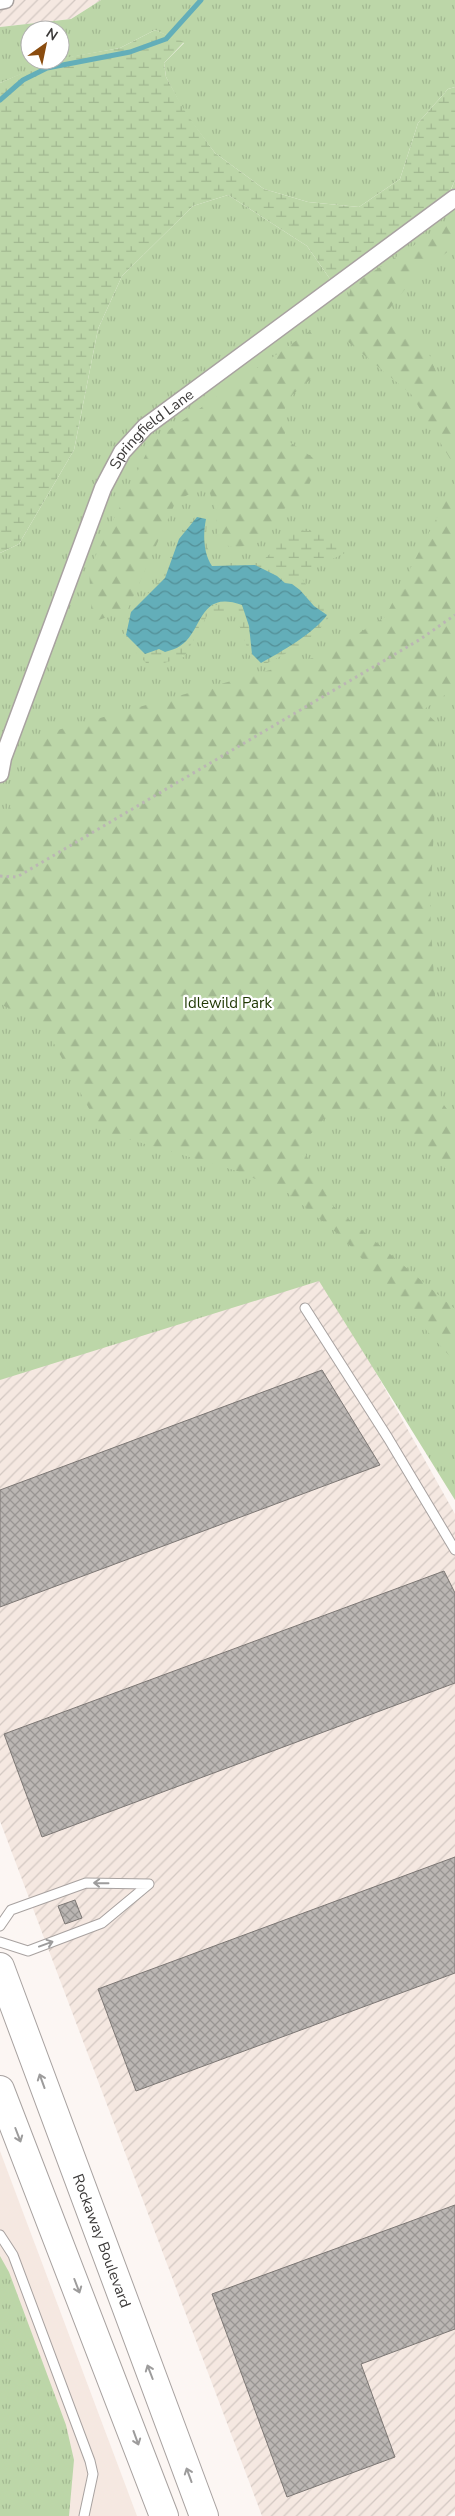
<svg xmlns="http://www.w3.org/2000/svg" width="455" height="2516" viewBox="0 0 455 2516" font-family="'Nunito Sans',sans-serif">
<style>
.industrial{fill:url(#industrial-furrows)}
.built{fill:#f5e8e1}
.grass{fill:url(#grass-tufts)}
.forest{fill:url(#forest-firs)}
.wetland{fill:url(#wetland-marsh);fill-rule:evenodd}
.water{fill:url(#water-waves)}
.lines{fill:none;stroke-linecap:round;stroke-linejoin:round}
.stream{stroke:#63aeb9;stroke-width:5}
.building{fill:url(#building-cross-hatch);stroke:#7c7774}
.lane-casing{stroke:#a8a2a0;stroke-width:11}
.street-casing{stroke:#a8a2a0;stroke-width:19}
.highway-casing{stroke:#a8a2a0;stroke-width:30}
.path{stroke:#bbb6b4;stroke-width:3;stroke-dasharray:2.5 4;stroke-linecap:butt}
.lane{stroke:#fff;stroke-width:9}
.street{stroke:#fff;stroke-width:16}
.highway{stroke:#fff;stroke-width:28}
.oneway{stroke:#9d9c9c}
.labels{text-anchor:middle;stroke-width:4.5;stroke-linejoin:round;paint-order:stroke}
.street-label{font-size:15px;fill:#3b3938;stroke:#fff}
.park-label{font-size:15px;fill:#1e3600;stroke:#fff}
</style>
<defs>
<pattern id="industrial-furrows" width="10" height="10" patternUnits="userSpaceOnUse" patternTransform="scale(1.25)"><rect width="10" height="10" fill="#f5e8e1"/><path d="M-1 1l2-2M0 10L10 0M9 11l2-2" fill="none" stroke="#d3c8c2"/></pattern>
<pattern id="grass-tufts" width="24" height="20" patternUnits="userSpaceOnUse" patternTransform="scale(1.25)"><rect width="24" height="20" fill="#bcd6a8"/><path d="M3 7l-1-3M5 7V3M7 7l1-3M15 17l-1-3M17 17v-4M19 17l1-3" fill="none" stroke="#a2b891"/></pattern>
<pattern id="forest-firs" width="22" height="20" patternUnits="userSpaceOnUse" patternTransform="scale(1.25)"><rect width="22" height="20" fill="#bcd6a8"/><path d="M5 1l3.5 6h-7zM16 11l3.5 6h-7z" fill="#a2b891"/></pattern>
<pattern id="wetland-marsh" width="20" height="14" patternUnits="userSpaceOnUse" patternTransform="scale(1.25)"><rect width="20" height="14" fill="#bcd6a8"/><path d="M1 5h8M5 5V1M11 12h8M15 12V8" fill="none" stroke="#a2b891"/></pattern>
<pattern id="water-waves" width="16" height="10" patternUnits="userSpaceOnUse" patternTransform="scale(1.25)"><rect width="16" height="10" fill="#63aeb9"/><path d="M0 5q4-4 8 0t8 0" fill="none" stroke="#538f97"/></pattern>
<pattern id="building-cross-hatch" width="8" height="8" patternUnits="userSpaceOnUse" patternTransform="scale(1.25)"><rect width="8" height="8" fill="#bbb6b3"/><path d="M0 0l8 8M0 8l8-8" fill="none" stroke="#999593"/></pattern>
</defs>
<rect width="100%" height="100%" fill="#fcf6f3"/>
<!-- industrial -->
<path class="industrial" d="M0 0H101L71 19 0 27Z
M318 1269 455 1514V2511L448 2516H262L0 1821V1375Z"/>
<!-- built -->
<path class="built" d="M0 2151 137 2516H0Z"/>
<!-- grass -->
<path class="grass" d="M101 0H455V87L448 89 418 123 400 179 359 207 308 202 264 189 215 153 185 113 166 77 164 63 184 43 155 30 120 48 60 59V30H30V60H54L0 83V27L71 19Z
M455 180V1500L319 1281 0 1380V553L19 544 74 450 98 329 122 276 193 206 228 195 307 246 330 279 448 197Z
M0 2256 9 2272 66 2425 74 2460 69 2516H0Z"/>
<!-- forest -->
<path class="forest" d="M455 219V246L414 278 386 313 429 354 443 389 455 403V467L411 394 341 336 351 286Z
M310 331 317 342 311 379 285 401V439L315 459 312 479 298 500 278 513 260 542 236 548 218 543 216 511 207 485 176 501 127 611 92 622 89 569 152 442Z
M455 483V688L423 710 439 725 430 908 441 1101 455 1120V1178L387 1108 332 1110 301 1145 332 1205 455 1309V1362L344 1239 288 1193 237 1171 101 1131 43 1023 4 1006 0 1001V843L3 823 40 735 323 655 385 617Z"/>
<!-- wetland -->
<path class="wetland" d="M155 30 184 42 164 63 166 77 186 113 215 153 264 189 308 202 359 207 400 179 418 123 448 89 455 87V180L448 196 330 279 307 246 228 195 193 206 122 276 98 329 74 450 19 544 0 553V83L51 60 120 48Z
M196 515 208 517C205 532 205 550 215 563H260L272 552 289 529 329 533 345 553 322 564 301 578 330 615C317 639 284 655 261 666L250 656 234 610 208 614 184 657 150 667 123 639 130 611 163 577 177 539ZM206 519C203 534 203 553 212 566H230L277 576 285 583 301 590 314 606 327 615 285 650 252 654 249 626 242 605 230 601 209 607 200 617 196 626 165 652 159 649 131 613 165 578 179 539Z"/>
<!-- water -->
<path class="water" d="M197 517 206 519C203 534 203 553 212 566L255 565 277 576 285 583 292 584 300 590 314 606 327 615C314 633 281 652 261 663L252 654 249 626 242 605C198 589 203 632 180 646 176 649 170 650 165 652L159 649 145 654 126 635 131 612 165 578 179 539Z"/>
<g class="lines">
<!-- stream -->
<path class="stream" d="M0 100 23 80 47 68 130 52 166 39 201 0"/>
</g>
<!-- building -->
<path class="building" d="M322 1370 380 1465 0 1607V1490Z
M444 1571 455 1593V1683L42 1837 4 1734Z
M455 1857V1973L136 2091 98 1989Z
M75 1900 82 1918 65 1924 58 1906Z
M455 2205V2329L361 2364 395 2457 287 2497 212 2294Z"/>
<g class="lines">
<!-- lane casing -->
<g class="lane-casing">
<path id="lane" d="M305 1308 388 1438 455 1550
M0 1926 11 1910 86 1883 149 1884
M0 1942 28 1951 102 1923 149 1884
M0 2235 13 2255 90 2461 93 2474 84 2516"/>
</g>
<!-- street casing -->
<g class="street-casing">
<g id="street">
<path d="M0 1 5 0"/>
<path id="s1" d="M0 774 3 758 103 488 122 452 145 427 455 198"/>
</g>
</g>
<!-- highway casing -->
<g class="highway-casing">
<g id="highway">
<path id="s2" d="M0 1967 204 2516"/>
<path d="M0 2090 164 2516"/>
</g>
</g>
<!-- path -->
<path class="path" d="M0 876 17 877 419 640 455 615"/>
<!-- lane -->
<use href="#lane" class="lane"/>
<!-- street -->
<use href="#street" class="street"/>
<!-- highway -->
<use href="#highway" class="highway"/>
</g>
<!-- one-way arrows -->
<defs><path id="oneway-shaft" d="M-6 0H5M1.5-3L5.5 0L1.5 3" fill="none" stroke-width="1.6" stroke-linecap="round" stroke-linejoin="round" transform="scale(1.25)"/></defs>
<g class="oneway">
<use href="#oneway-shaft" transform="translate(101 1883) rotate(-179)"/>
<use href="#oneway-shaft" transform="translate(46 1944) rotate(-20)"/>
<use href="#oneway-shaft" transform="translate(42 2081) rotate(-110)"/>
<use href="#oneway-shaft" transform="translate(18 2135) rotate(69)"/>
<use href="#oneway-shaft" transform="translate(77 2286) rotate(69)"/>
<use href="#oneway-shaft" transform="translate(150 2372) rotate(-111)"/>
<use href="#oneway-shaft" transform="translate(136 2438) rotate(70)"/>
<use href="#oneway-shaft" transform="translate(189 2475) rotate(-110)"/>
</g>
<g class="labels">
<!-- street labels -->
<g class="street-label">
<text dy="5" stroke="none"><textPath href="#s1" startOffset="382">Springfield Lane</textPath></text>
<text dy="5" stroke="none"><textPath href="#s2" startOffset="292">Rockaway Boulevard</textPath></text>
</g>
<!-- park labels -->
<g class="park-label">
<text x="228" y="1008">Idlewild Park</text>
</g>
</g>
<!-- north arrow -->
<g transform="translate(45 45) rotate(33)"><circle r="24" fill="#ffffff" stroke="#b1b0af"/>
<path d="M0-4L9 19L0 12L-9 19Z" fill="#8a4c0f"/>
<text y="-8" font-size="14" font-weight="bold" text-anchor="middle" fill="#3b3938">N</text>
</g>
</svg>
